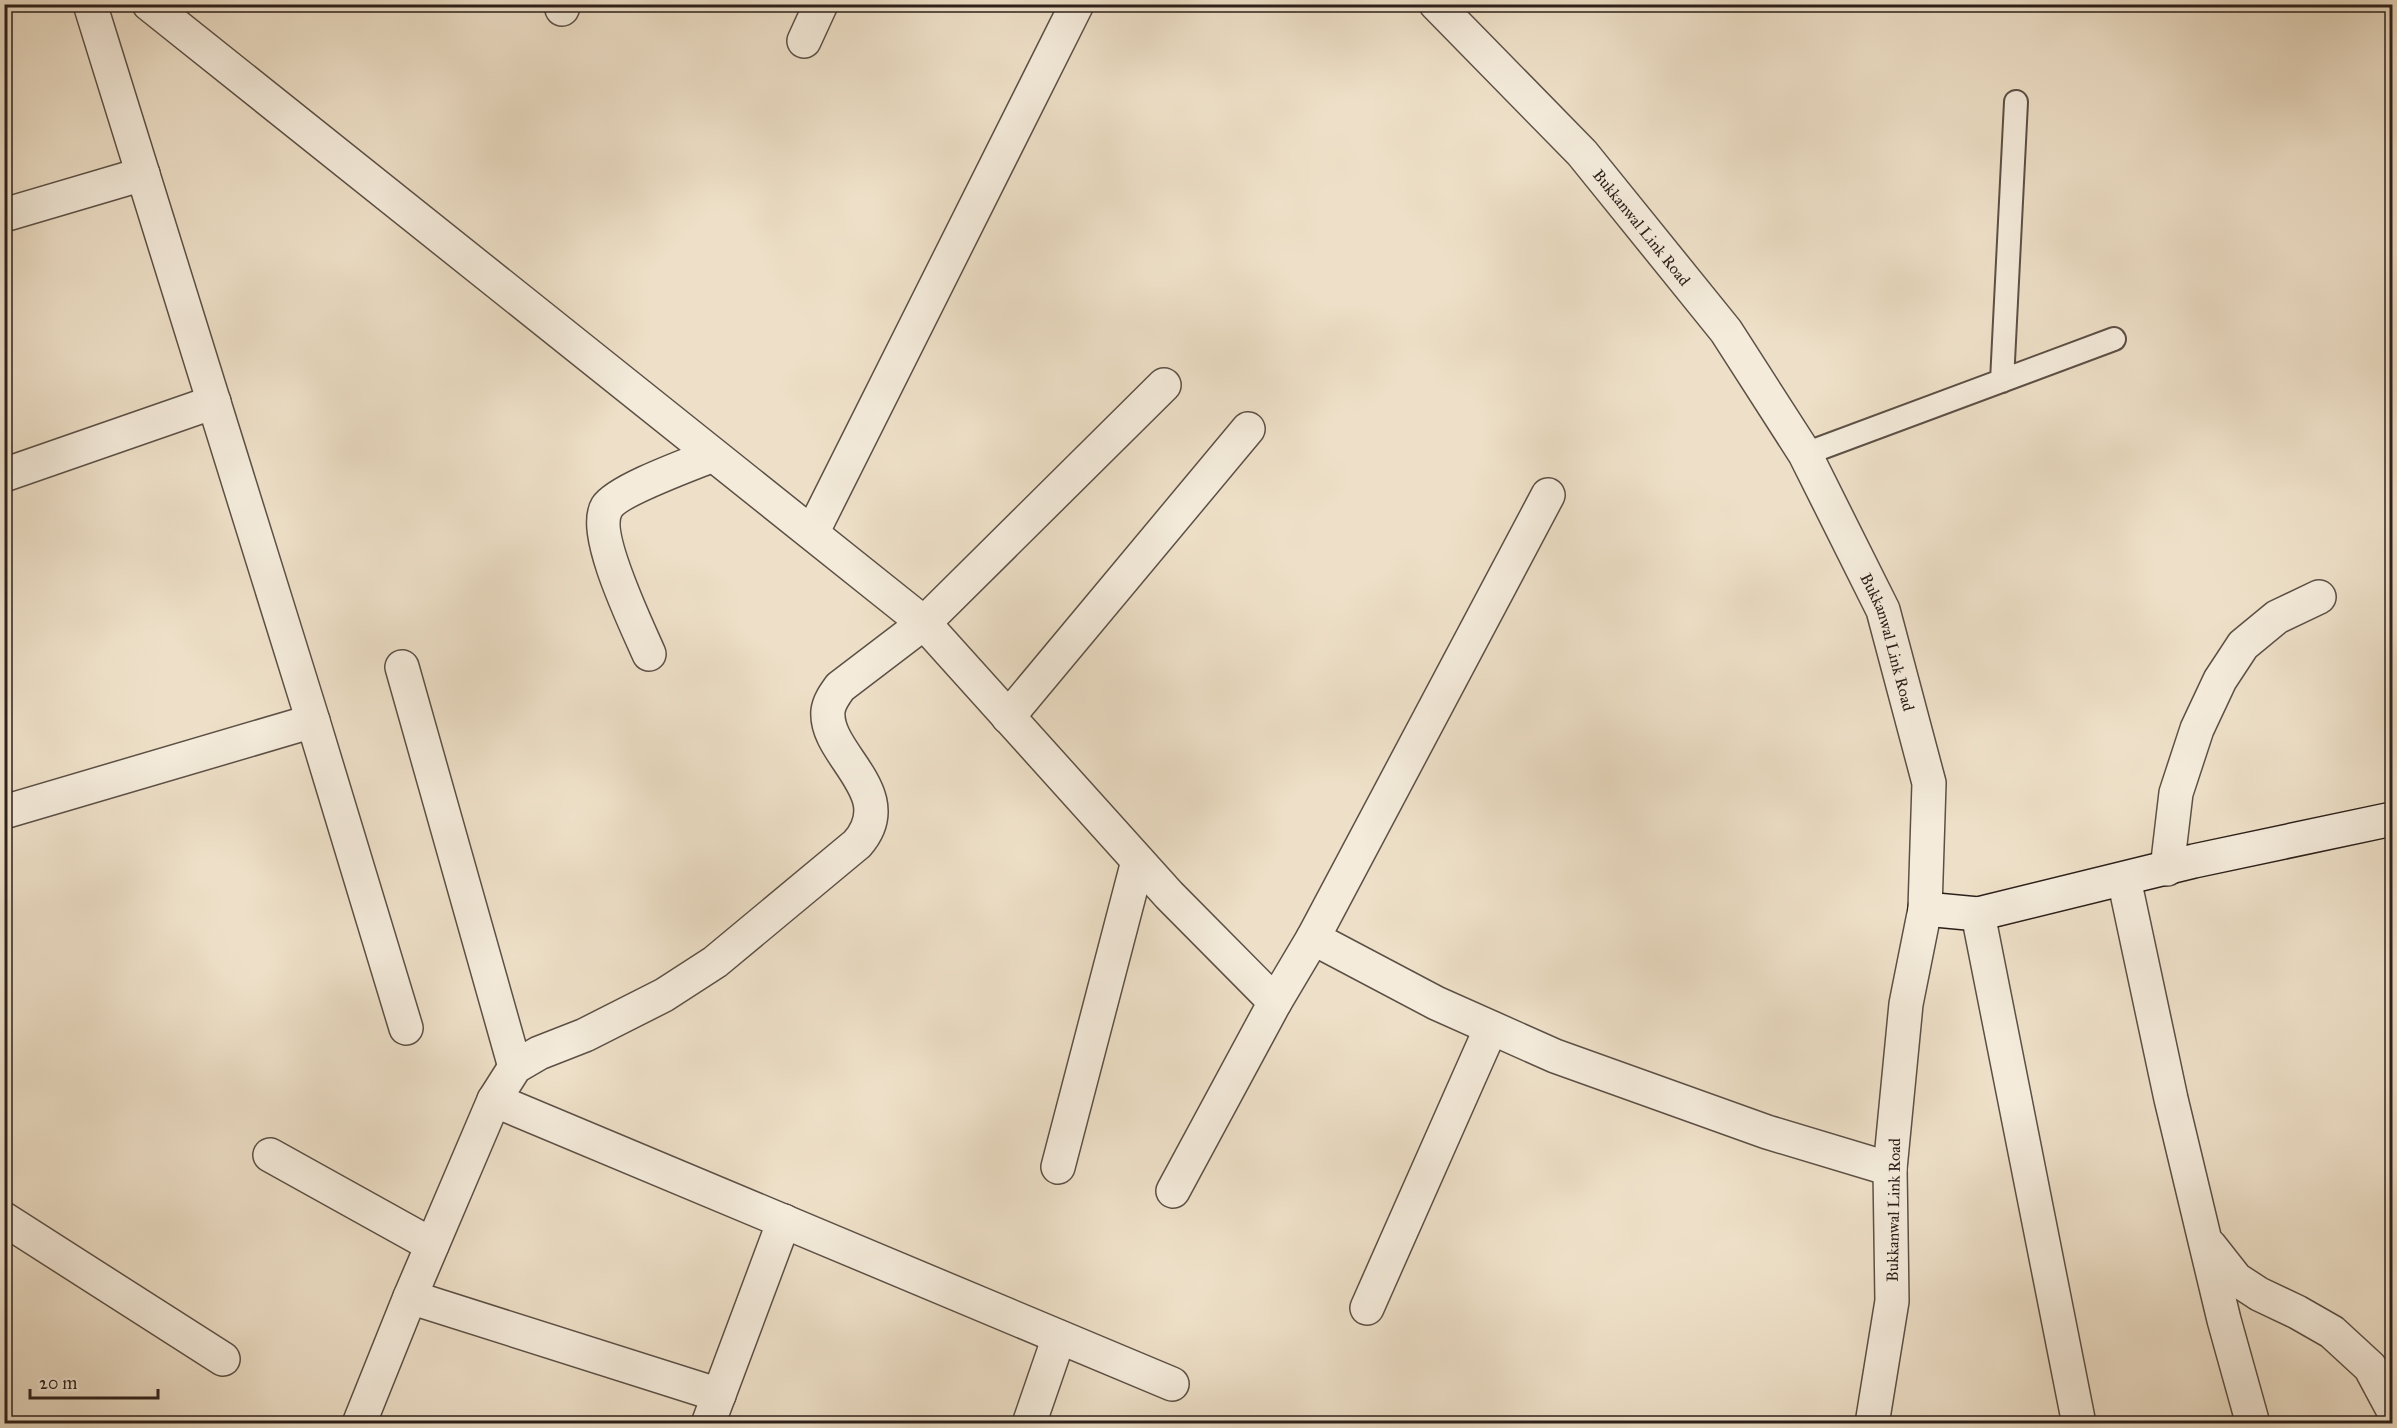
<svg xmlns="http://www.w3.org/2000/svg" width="2397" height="1428" viewBox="0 0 2397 1428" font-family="'IM FELL Great Primer',serif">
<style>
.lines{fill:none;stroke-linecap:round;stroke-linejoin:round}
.lane-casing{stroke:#5c5046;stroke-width:26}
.street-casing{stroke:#5c5046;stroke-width:36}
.secondary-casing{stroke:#2c201b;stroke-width:36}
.lane{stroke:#f4ebdb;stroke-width:22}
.street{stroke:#f4ebdb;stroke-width:33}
.secondary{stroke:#f4ebdb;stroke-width:33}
.labels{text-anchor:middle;stroke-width:6;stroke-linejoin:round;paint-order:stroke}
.street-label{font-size:16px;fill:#2c201b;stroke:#f4ebdb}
</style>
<rect width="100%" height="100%" fill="#eee0c8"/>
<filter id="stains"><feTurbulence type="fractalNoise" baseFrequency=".00333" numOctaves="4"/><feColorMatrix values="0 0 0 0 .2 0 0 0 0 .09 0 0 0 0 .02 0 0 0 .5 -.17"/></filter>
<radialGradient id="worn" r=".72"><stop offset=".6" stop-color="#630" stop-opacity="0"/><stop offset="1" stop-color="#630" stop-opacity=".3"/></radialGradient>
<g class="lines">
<!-- lane casing -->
<g class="lane-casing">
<path id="lane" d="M2002 381 2016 102
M1805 454 2114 339"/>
</g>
<!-- street casing -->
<g class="street-casing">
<g id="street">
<path d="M90 4 313 721 406 1028"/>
<path d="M149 4 924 623 1169 895 1275 1002 1313 938 1436 1003 1555 1056 1767 1132 1890 1169"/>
<path id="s1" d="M1436 4 1582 153 1726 331 1805 454 1883 610 1929 783 1925 909 1906 1004 1890 1169 1892 1301 1872 1424"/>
<path d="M562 9 564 4"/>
<path d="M804 41 821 4"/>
<path d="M4 215 143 174"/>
<path d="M4 475 214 402"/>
<path d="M812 533 1077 4"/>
<path d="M649 654C637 626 591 533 607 507 618 490 691 464 713 455"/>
<path d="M402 667 515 1067"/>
<path d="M1008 717 1248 429"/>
<path d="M4 812 313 721"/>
<path d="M2167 869 2176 793 2197 729 2220 680 2243 645 2277 617 2319 597"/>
<path d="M2124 879 2171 1099 2224 1320 2253 1424"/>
<path d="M1978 914 2079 1424"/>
<path d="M1313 938 1548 495"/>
<path d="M494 1100 1172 1384"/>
<path d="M270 1155 432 1245"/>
<path d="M1058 1167 1138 861"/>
<path d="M1173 1191 1275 1002"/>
<path d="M4 1219 223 1359"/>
<path d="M2210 1246 2236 1279 2259 1294 2297 1312 2332 1332 2370 1367 2392 1408"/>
<path d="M410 1297 719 1395"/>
<path d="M1367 1308 1491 1028"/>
<path d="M359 1424 410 1297 494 1100 515 1067 539 1053 585 1035 664 995 715 962 857 844C902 793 824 755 828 711 829 702 835 694 840 687L924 623 1164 385"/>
<path d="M708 1424 784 1221"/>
<path d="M1029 1424 1059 1337"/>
</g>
</g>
<!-- secondary casing -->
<g class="secondary-casing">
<path id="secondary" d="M1925 909 1978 914 2194 861 2392 819"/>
</g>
<!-- lane -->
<use href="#lane" class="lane"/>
<!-- street -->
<use href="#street" class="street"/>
<!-- secondary -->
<use href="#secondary" class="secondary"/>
</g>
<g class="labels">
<!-- street labels -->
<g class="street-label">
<text dy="6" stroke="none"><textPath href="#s1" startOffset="304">Bukkanwal Link Road</textPath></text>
<text dy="6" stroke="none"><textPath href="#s1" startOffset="790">Bukkanwal Link Road</textPath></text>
<text transform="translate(1893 1210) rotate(-89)" y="6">Bukkanwal Link Road</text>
</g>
</g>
<!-- margin -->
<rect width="2397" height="1428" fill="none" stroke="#eee0c8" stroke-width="24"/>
<rect x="6" y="6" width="2385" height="1416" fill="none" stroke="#2c201b" stroke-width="3"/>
<rect x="12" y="12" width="2373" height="1404" fill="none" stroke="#2c201b" stroke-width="1.5"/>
<!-- scale -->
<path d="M30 1389v9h128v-9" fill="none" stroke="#2c201b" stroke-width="3"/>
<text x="39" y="1389" font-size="18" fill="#2c201b" stroke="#f4ebdb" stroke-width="4.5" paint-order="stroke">20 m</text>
<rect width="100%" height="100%" filter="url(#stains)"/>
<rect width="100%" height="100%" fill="url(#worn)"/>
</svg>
